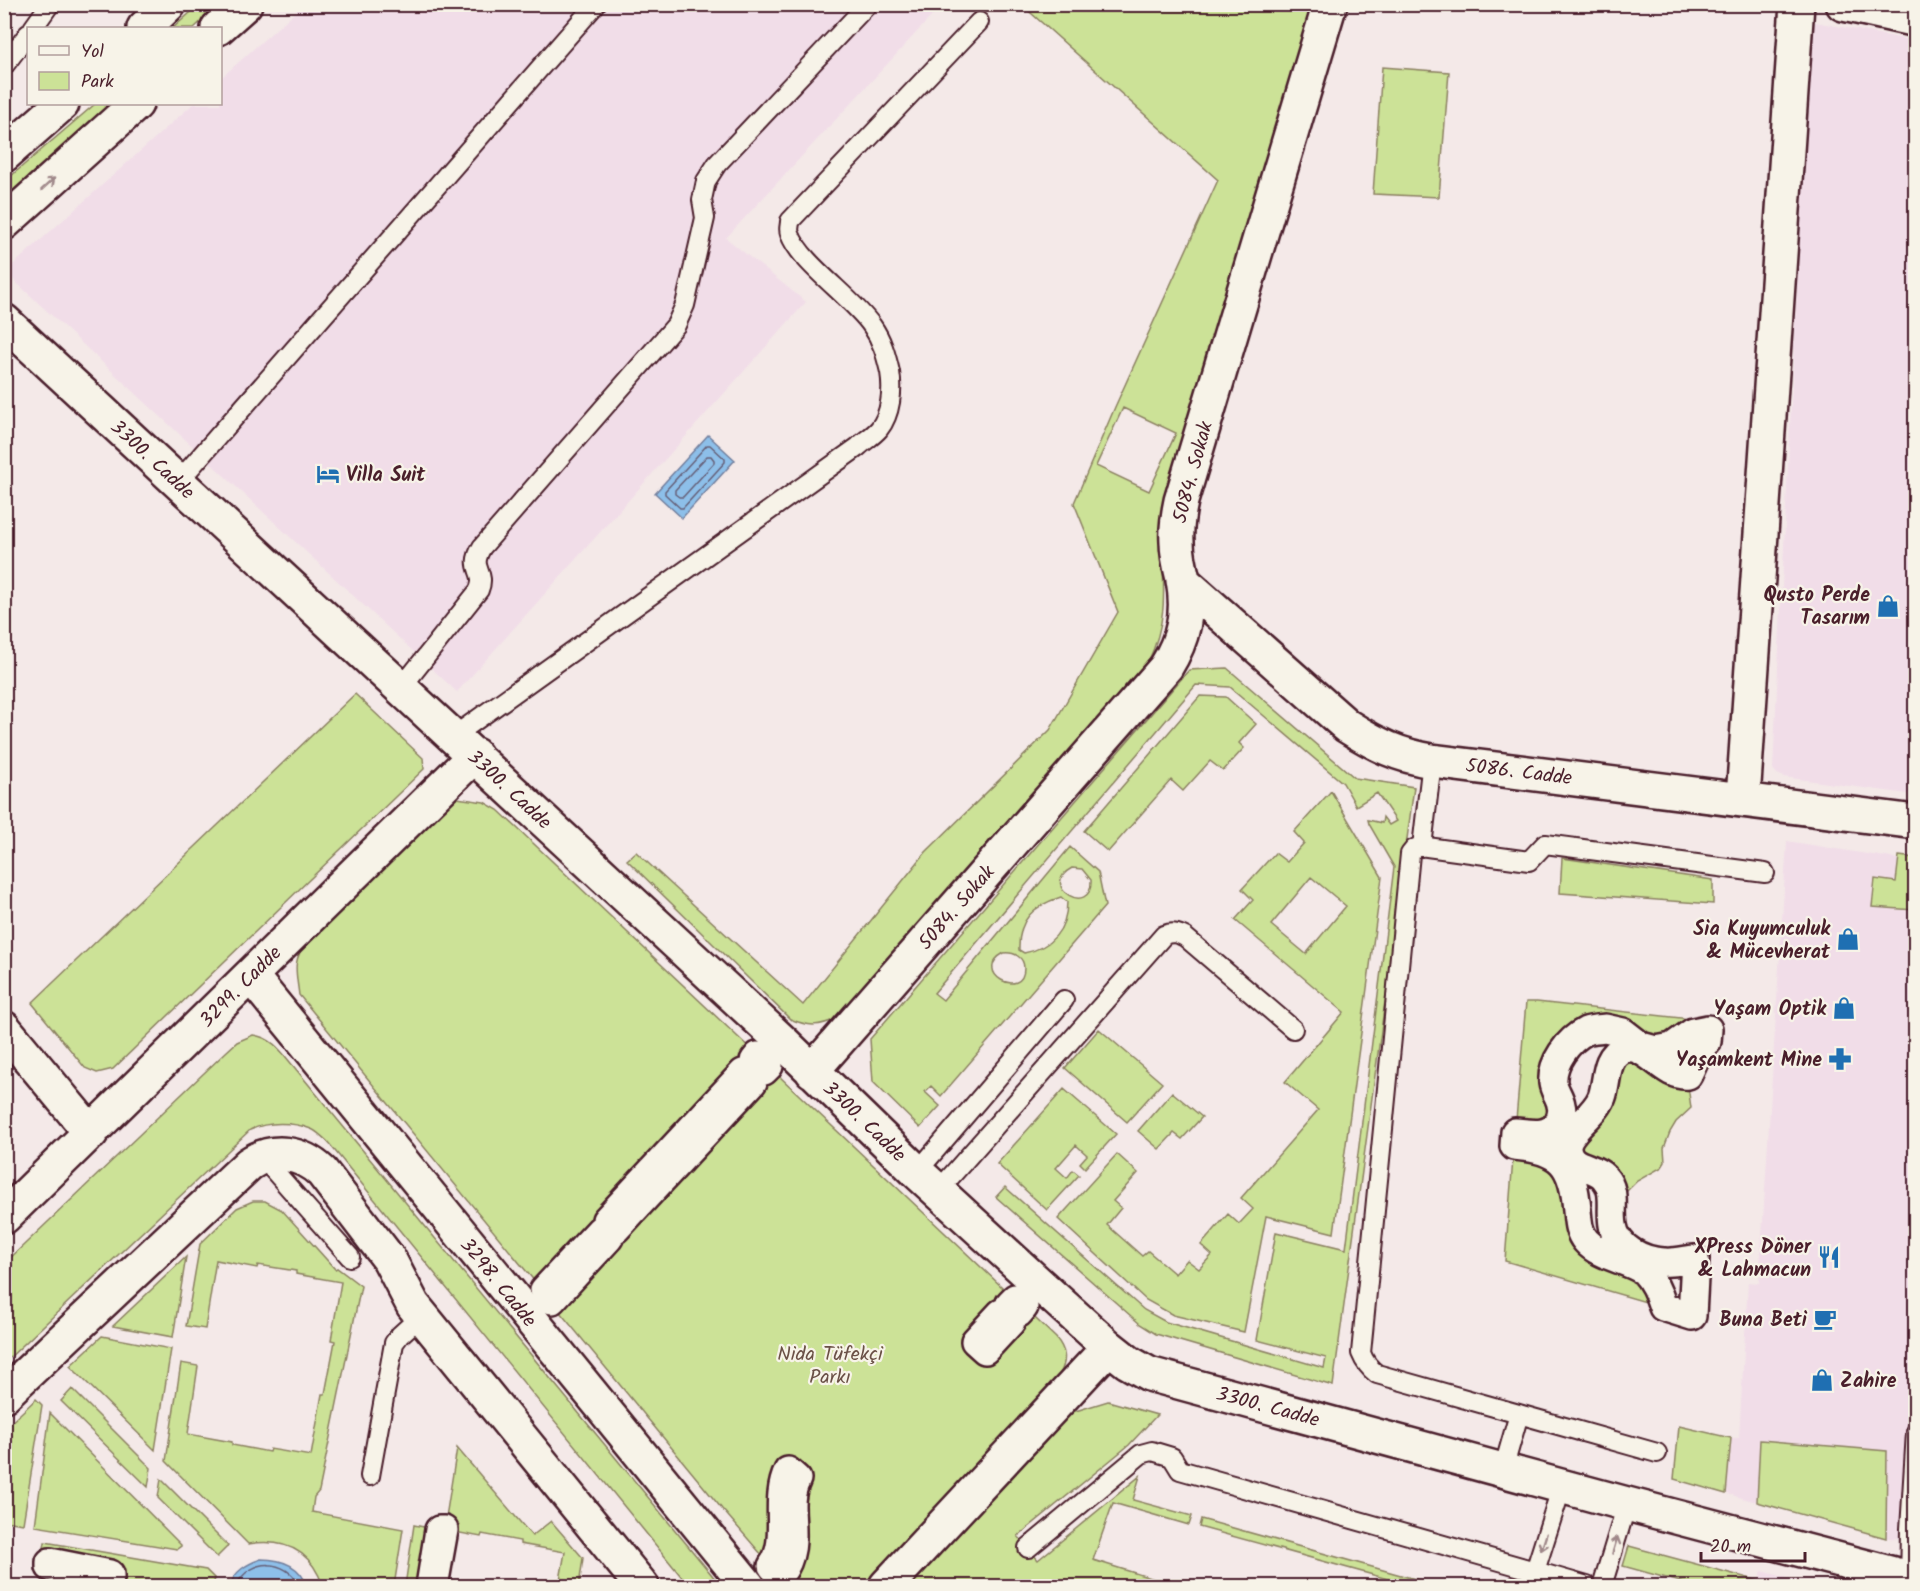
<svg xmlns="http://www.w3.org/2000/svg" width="1920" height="1591" viewBox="0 0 1920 1591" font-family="Kalam,sans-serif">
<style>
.built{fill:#f1dde8}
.green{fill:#cce297;stroke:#8b8061;stroke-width:1.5;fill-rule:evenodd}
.water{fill:#8dbfe9;stroke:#727f9d;stroke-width:1.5}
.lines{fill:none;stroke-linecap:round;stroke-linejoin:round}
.shore{stroke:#655f77;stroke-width:1.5}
.service-casing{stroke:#4a1f2b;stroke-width:22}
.pedestrian-casing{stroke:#4a1f2b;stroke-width:32}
.minor-casing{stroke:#4a1f2b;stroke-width:38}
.tertiary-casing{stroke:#4a1f2b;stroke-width:38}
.service{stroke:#f7f3e8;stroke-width:18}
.pedestrian{stroke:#f7f3e8;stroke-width:27}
.minor{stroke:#f7f3e8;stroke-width:33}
.tertiary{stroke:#f7f3e8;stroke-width:33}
.oneway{stroke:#a0898a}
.labels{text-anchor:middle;stroke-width:4.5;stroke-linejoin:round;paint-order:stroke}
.street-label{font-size:20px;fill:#4a1f2b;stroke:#f7f3e8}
.poi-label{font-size:20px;font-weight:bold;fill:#4a1f2b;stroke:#f7f3e8;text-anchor:end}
.park-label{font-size:20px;fill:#6a5046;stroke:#f7f3e8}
</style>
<rect width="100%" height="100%" fill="#f4e9e8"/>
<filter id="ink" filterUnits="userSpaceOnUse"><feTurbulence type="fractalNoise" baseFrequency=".0167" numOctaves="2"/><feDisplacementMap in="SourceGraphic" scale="12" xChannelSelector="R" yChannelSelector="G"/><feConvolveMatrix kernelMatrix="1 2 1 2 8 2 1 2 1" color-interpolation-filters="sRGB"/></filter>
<g filter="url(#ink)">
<!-- built -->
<path class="built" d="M303 5H942L726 238 806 302 457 692 5 272 193 104H220L221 78Z
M1810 21 1915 41V795L1784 777 1777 774 1773 769Z
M1787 841 1898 859 1899 856 1915 858V1539L1886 1538 1674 1479 1679 1426 1725 1438H1739L1748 1282 1759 1283Z
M1762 1571 1817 1586H1757Z"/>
<!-- green -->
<path class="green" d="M199 5H219L194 28H173Z
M1022 5H1315L1162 545C1164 588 1168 621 1148 662L838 1018C819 1027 809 1027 790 1019L627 860 636 852 803 1005 926 852 1050 730 1118 612 1074 503 1115 407 1218 180ZM1123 408 1176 433 1149 491 1096 466Z
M1382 67 1449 72 1439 197 1373 194Z
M95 104H115L5 201 4 182Z
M1227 668 1355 778 1414 787 1333 1386 1156 1334 1140 1324 996 1197 1005 1187 1144 1310 1166 1322 1324 1368 1326 1358 1257 1340 1276 1232 1346 1249 1394 867 1369 824 1368 820 1382 823 1383 817 1389 825 1396 821 1377 793 1356 806 1343 783 1230 687 1196 685 934 993 943 1000 1070 847 1098 872 1105 906 941 1096 931 1086 925 1092 940 1106 920 1128 873 1082 870 1039 1189 670ZM1072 868 1082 869 1091 880C1093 918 1037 887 1072 868ZM1061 897 1067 902C1067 930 1051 948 1024 953L1019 950C1018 919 1033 906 1061 897ZM1004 953C1014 952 1024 957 1024 968 1024 1001 970 972 1004 953Z
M355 694 423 758 424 769 113 1069 97 1073 85 1068 32 1003Z
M1200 696 1226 697 1256 724 1239 743 1244 748 1223 771 1210 761 1183 791 1171 780 1108 852 1084 831Z
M1331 791 1382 877 1334 1233 1266 1216 1244 1332 1173 1315 1146 1300 1058 1219 1117 1154 1138 1173 1113 1201 1121 1208 1107 1225 1142 1256 1148 1251 1175 1274 1187 1260 1199 1269 1212 1255 1201 1245 1228 1214 1239 1224 1253 1209 1241 1198 1318 1110 1285 1082 1344 1012 1235 920 1253 900 1242 889 1275 853 1287 862 1304 843 1294 832ZM1311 877 1346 906 1306 954 1271 925Z
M457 798 484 802 498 810 1056 1338C1066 1350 1067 1360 1060 1374L867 1586H789L722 1509 299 995C296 970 292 963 306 941L450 800Z
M1899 856 1915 858V910L1872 907 1875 879 1896 882Z
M1562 858 1713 880V904L1560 893Z
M1526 1002H1537L1708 1021 1678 1043 1623 1032 1564 1051 1562 1114 1515 1132Z
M1099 1029 1162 1083 1127 1122 1065 1068Z
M253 1035C274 1038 282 1053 295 1068L721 1586H689L327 1141C322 1137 317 1131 311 1129 293 1122 268 1121 250 1130L5 1362V1263L226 1052 237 1042Z
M1616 1053 1688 1086 1691 1108 1676 1122 1670 1132 1664 1148 1665 1162 1662 1167 1637 1181 1619 1199 1568 1140Z
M1064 1089 1116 1134 1085 1168 1080 1163 1087 1155 1076 1145 1056 1168 1067 1178 1073 1170 1079 1175 1047 1210 997 1164Z
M1172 1092 1202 1117 1182 1139 1174 1133 1159 1149 1138 1131Z
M1514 1146 1552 1154 1579 1227 1637 1267 1663 1307 1505 1261Z
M253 1201H265L282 1210 335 1269 337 1268 361 1286 319 1491 314 1497 312 1512 403 1529 394 1586H323C311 1550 285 1538 248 1544L166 1461 181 1363 198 1366 188 1434 232 1442V1445L269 1452 270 1449 311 1456 322 1394H325L335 1341 331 1340 341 1282 296 1274V1271L258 1265 257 1268 216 1260 205 1329 186 1326 200 1244 237 1208Z
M186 1257 173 1337 113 1326Z
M102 1336 171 1349 155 1450 70 1366Z
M72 1389 151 1468 148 1487 61 1401Z
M36 1399 42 1405 23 1524 5 1521V1428Z
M1108 1401 1157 1415 1129 1445 1018 1536 1038 1560 1140 1476 1133 1500 1192 1516 1189 1525 1113 1503 1093 1560 1154 1579 1149 1586H906L1066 1414Z
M50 1413 181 1545V1546L177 1549 35 1526Z
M1679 1426 1731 1438 1726 1494 1674 1479Z
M1760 1440 1887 1451 1886 1538 1757 1502Z
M457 1448 532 1536 551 1521 583 1558 579 1586H559L565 1552 520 1544V1541L482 1534 481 1537 444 1530Z
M161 1479 228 1546 217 1557 158 1498Z
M1201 1519 1440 1586H1413L1199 1527Z
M414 1525 439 1530 430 1586H405Z
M45 1542 206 1570 215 1579 212 1586H108L42 1561Z
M1629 1546 1759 1581 1757 1586H1695L1623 1566Z"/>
<!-- water -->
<path class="water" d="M708 435 735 460 682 518 655 493Z
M261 1559C281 1559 300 1565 307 1586H230C234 1571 247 1564 261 1559Z"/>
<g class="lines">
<!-- shore -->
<path class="shore" d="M707 445H710L725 459V462L683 508H680L665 494V491Z
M707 456H711L714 460V463L683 497H679L675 494V490Z
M236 1586C250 1557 286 1558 300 1586"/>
<!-- service casing -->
<g class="service-casing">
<path id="service" d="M33 28 50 4
M4 66 28 34
M178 482 596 4
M401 688 479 590C487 570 468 570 482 547L676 325 685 305 705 218 702 200 706 181 717 164 868 4
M454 736 858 447C864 441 873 436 879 429 891 414 893 390 890 372 886 355 882 340 872 326 852 297 800 263 790 234 788 229 790 226 790 221L979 22
M1422 847 1432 761
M262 1157 350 1257
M917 1172 1064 1000
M938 1191 1164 935C1172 932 1177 933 1185 937L1293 1029
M1657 1453 1377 1374C1369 1368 1365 1363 1361 1353L1410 854 1414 849 1420 846 1529 861 1545 844 1765 873
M1503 1470 1519 1414
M370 1476 394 1343 400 1335 422 1315
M1562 1486 1535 1571 1587 1586
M1028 1548 1141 1454 1152 1451 1172 1457 1180 1470 1535 1571
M1602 1586 1627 1504
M1909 1586 1910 1529 1916 1432"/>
</g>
<!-- pedestrian casing -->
<g class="pedestrian-casing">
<path id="pedestrian" d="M1605 1028 1623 1032 1641 1046 1656 1050 1672 1047 1693 1032 1708 1029 1707 1042 1698 1053 1688 1075C1663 1078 1645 1040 1623 1049 1604 1057 1608 1081 1602 1097 1595 1116 1566 1131 1567 1148 1569 1169 1593 1165 1604 1177 1617 1191 1610 1208 1613 1225 1616 1248 1642 1261 1664 1262 1674 1263 1685 1260 1695 1259L1692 1316 1663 1307C1659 1294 1654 1281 1644 1271 1626 1259 1600 1257 1586 1241 1578 1232 1578 1221 1577 1210 1573 1164 1561 1150 1514 1146L1515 1132C1531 1133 1547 1138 1558 1123 1561 1117 1563 1112 1561 1105 1560 1097 1554 1091 1553 1083 1551 1063 1568 1040 1586 1031 1592 1029 1599 1029 1605 1028Z
M758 1056 769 1066 764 1071 754 1061Z
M743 1073 753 1082 616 1229 606 1220Z
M600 1230 609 1238 552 1300 544 1290Z
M1015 1298 1024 1307 1019 1313 1010 1303Z
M1001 1313 1011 1322 985 1350 975 1341Z
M788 1471 797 1479C781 1508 805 1542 780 1575L772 1566C791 1540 773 1501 788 1471Z
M50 1562 110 1574V1578L50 1567Z
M430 1586 439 1530H444L434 1586"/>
</g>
<!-- minor casing -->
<g class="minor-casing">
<path id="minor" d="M1843 4 1916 20
M4 321 782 1041 917 1172 1038 1283 1109 1347 1128 1362 1149 1374 1627 1504 1916 1580
M1183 581 1347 726C1377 745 1397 755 1432 761L1916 822
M1743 799 1797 4
M251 976 748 1586
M4 1028 91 1133
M812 1071 1166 667C1184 638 1189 613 1183 579 1180 567 1177 555 1177 542 1176 528 1178 515 1181 501L1330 4
M4 1217 475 755
M4 1395 249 1164C273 1148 301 1152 322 1172L389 1259 413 1305 642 1586
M886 1586 1109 1347"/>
</g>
<!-- tertiary casing -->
<g class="tertiary-casing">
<path id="tertiary" d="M144 28 169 4
M218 28 245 4
M4 155 62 104
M4 223 136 104"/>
</g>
<!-- service -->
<use href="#service" class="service"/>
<!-- pedestrian -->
<use href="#pedestrian" class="pedestrian"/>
<!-- minor -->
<use href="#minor" class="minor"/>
<!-- tertiary -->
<use href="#tertiary" class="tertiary"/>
</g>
<!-- one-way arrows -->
<defs><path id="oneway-shaft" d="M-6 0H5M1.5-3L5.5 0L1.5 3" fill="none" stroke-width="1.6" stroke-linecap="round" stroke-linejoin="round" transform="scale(1.5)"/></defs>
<g class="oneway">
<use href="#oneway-shaft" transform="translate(48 184) rotate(-42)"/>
<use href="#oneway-shaft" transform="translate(1544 1542) rotate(108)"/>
<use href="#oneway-shaft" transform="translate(1615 1545) rotate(-73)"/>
</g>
</g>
<!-- icons -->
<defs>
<g id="hotel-bare" transform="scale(1.8)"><path d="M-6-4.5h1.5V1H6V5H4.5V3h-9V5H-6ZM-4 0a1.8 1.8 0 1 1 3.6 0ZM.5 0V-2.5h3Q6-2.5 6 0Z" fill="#1f6fb2" stroke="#f7f3e8" stroke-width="2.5" paint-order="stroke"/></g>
<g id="shop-bare" transform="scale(1.8)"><path d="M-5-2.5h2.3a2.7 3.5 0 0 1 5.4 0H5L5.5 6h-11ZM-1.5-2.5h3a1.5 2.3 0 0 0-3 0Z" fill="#1f6fb2" stroke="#f7f3e8" stroke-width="2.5" paint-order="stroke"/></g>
<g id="pharmacy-bare" transform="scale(1.8)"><path d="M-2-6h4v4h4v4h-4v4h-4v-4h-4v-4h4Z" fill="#1f6fb2" stroke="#f7f3e8" stroke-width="2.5" paint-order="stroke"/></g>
<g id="restaurant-bare" transform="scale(1.8)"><path d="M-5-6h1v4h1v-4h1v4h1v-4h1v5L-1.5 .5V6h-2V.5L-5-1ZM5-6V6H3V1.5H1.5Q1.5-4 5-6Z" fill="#1f6fb2" stroke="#f7f3e8" stroke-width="2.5" paint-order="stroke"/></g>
<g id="cafe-bare" transform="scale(1.8)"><path d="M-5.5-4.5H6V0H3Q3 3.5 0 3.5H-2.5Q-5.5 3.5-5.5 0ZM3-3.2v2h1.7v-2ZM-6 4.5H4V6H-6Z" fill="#1f6fb2" stroke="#f7f3e8" stroke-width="2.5" paint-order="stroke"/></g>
</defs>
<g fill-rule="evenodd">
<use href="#hotel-bare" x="328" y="474"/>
<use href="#shop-bare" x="1888" y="606"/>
<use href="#shop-bare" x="1848" y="939"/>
<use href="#shop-bare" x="1844" y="1008"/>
<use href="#pharmacy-bare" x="1840" y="1059"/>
<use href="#restaurant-bare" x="1829" y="1257"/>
<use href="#cafe-bare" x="1825" y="1319"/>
<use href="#shop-bare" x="1822" y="1380"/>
</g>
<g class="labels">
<!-- street labels -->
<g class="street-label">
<text transform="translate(153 459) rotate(43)" y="7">3300. Cadde</text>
<text transform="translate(1192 472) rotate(-75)" y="7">5084. Sokak</text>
<text transform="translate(1519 771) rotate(7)" y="7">5086. Cadde</text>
<text transform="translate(510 789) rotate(43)" y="7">3300. Cadde</text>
<text transform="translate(956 907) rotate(-49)" y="7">5084. Sokak</text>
<text transform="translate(240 986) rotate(-45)" y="7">3299. Cadde</text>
<text transform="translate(865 1121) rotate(44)" y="7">3300. Cadde</text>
<text transform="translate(499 1282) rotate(51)" y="7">3298. Cadde</text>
<text transform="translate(1268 1406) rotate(15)" y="7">3300. Cadde</text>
</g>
<!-- poi labels -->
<g class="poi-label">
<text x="346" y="481" text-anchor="start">Villa Suit</text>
<text x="1870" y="601">Qusto Perde<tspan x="1870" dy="23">Tasarım</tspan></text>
<text x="1830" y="935">Sia Kuyumculuk<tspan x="1830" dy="23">&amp; Mücevherat</tspan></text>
<text x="1826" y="1015">Yaşam Optik</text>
<text x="1822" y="1066">Yaşamkent Mine</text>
<text x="1811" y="1253">XPress Döner<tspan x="1811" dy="23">&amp; Lahmacun</tspan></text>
<text x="1807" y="1326">Buna Beti</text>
<text x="1840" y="1387" text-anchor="start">Zahire</text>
</g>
<!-- park labels -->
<g class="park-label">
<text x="830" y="1360">Nida Tüfekçi<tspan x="830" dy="23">Parkı</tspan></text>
</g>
</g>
<!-- margin -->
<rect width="1920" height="1591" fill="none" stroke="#f7f3e8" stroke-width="24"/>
<rect x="12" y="12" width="1896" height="1567" fill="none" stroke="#4a1f2b" stroke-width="2" filter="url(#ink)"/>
<!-- legend -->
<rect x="27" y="27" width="195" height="78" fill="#f7f3e8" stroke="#b29e9c" stroke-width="1.5"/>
<rect x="39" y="46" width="30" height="9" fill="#f7f3e8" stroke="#b29e9c" stroke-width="1.5"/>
<text x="81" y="57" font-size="18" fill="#4a1f2b">Yol</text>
<rect x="39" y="72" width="30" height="18" fill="#cce297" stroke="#b29e9c" stroke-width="1.5"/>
<text x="81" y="87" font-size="18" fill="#4a1f2b">Park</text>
<!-- scale -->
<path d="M1701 1552v9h104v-9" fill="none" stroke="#4a1f2b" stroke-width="3"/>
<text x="1710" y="1552" font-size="18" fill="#4a1f2b" stroke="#f7f3e8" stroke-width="4.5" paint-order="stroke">20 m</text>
</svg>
